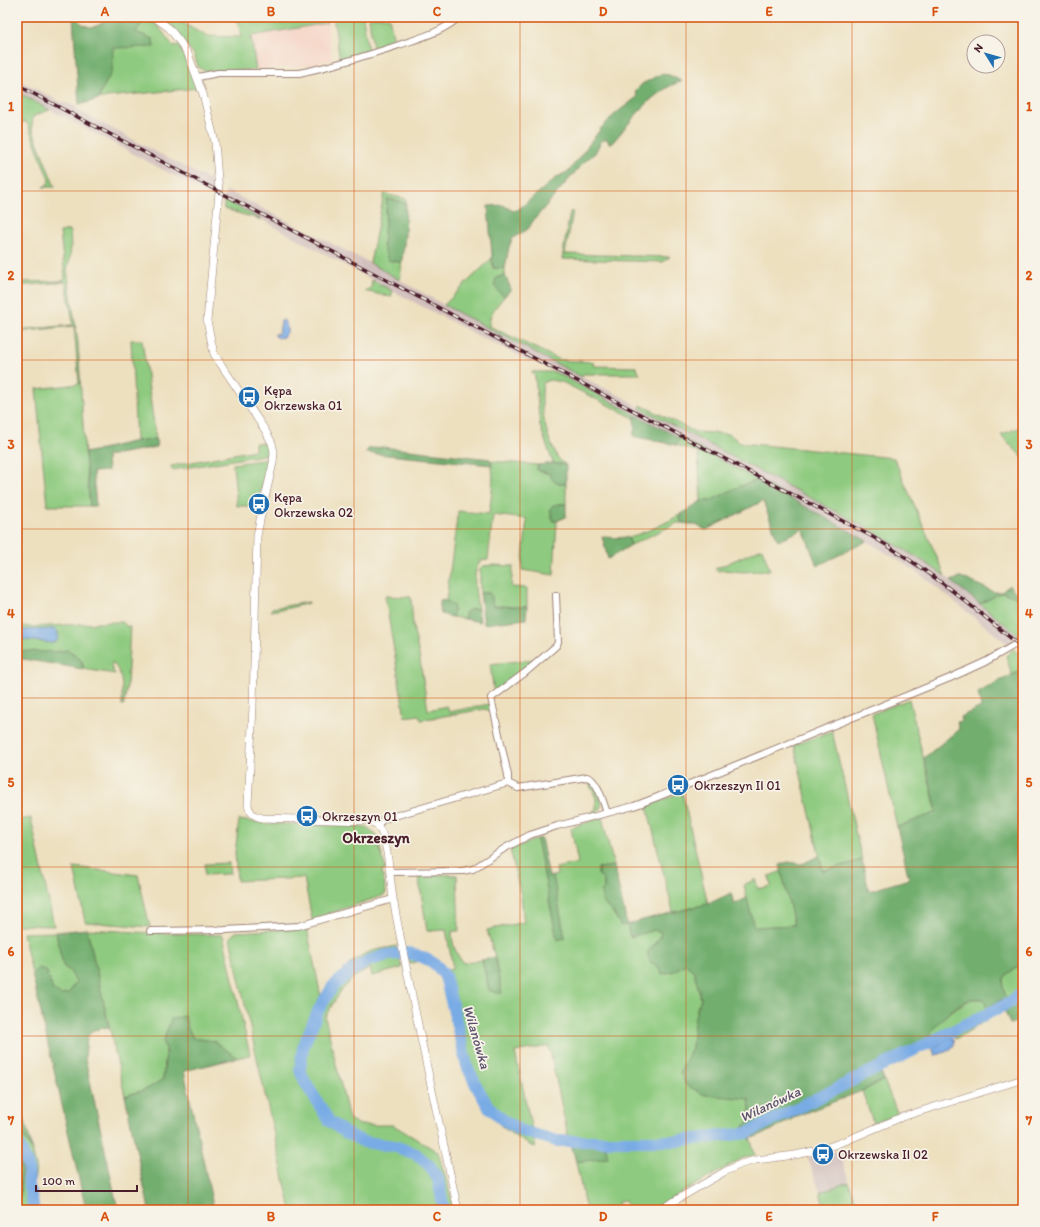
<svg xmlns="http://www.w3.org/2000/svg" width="1040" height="1227" viewBox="0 0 1040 1227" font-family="Itim,sans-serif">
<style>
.built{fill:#f5d2c3}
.industrial{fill:#d1bfbd}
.green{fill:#8eca7f;stroke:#6c7455}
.forest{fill:#72ae6e;stroke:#5e664c}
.water{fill:#79abe5;stroke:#626588}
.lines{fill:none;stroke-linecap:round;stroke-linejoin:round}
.river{stroke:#79abe5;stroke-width:12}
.minor-casing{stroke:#9c8075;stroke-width:8}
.tertiary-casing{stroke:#9c8075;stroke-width:8}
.minor{stroke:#fff;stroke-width:6}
.tertiary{stroke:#fff;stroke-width:7}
.rail-casing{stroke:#4a1f2b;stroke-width:3.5}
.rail{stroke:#f7f3e8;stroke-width:2;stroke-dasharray:6;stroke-linecap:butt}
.grid{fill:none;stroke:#d8530f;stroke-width:1;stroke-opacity:0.55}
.labels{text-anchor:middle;stroke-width:3.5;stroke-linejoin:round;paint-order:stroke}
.poi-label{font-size:13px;fill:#4a1f2b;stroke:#f7f3e8;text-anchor:start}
.water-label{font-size:14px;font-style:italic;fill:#5a506c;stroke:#f7f3e8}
.quarter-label{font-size:15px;font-weight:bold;fill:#4a1f2b;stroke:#f7f3e8}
.neatline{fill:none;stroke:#d8530f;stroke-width:1.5}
.grid-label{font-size:13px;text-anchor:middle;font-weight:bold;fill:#d8530f}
</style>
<rect width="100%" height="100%" fill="#f7f3e8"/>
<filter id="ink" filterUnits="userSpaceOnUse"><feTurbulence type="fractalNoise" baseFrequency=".025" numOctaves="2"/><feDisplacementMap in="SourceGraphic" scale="8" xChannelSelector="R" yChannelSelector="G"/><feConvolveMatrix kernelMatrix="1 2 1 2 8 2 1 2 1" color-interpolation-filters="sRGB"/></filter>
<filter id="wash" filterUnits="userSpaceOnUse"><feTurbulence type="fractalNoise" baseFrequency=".012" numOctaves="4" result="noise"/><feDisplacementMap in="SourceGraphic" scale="16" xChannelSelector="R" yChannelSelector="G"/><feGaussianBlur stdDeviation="0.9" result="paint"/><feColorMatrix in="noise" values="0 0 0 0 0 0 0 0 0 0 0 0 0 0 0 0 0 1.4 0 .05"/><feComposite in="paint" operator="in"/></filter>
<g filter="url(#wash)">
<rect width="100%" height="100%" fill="#ede0bf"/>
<!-- built -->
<path class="built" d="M327 23 332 59 327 61 325 60 317 64 291 67 256 70 251 36Z"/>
<!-- industrial -->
<path class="industrial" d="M17 79 61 102 75 106 77 110 217 184 214 197 17 92Z
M226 190 370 263 444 305 582 377 627 399 640 408 873 531 926 563 945 576 1021 637 1009 645 917 572 867 541 758 480 555 372 532 360 531 362 475 334 393 291 224 199Z
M839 1150 849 1182 820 1192 808 1159Z"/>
<!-- green -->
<path class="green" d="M108 17H146L159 27 173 46 178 45 191 68 197 88 107 97 99 99 101 91 112 72Z
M162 17H172L206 36 241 37 237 17H326L327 23 251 36 256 70 205 71 199 68 193 53Z
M333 17H363L368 51 340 60Z
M375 17H389L393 36 391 44 373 50 369 18Z
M17 92 50 110 38 114 33 117 32 128 55 187H43L48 184 49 180 27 122H17Z
M384 194 406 199V204L396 200 387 199 383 245 388 260 399 262 402 261 400 280 370 263Z
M224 199 262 220 224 209Z
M573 211 565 254 670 257 663 262 562 259 570 212Z
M70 230C71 243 72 255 67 269L78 342 85 456 90 506H47L36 389 79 384 74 326 17 332V330L72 325 73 323 66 282 17 286V282L63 281 65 278 60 232Z
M492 258 493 268H505V275L496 278 495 286 504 297C496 307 489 313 489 326L560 360 593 362 594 366 636 367 640 374H583L582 377 444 305Z
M372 280 393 291 391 297 364 291 371 288Z
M131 340H142L156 439 136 441Z
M532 372H555L638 416 634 418 562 382 549 380 543 383C539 407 546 436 557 456 559 460 563 463 566 465L553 463 540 426 535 377Z
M641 405 695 432 729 434 741 443 894 458 945 576 926 563 873 531 640 408Z
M1023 426V458L1001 435Z
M680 438 758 480 738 487 710 501H701L698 452 676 445Z
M255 443H267L269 445 270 451 269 454 172 470 171 466 255 450Z
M269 459 257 506H237L233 464Z
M491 461 538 465 537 470 550 474 560 484H566V504H559L553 521H557L554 575 522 570 527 519 493 515 488 560 480 561C471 575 476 593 478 609H471L465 613V619L452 617 454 611 446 601 458 511 489 514C491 497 495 478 491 461Z
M683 513 680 518 682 523H677L631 545 628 537C647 533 665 523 683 513Z
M762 548 770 570 743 572 724 570 717 571 715 569Z
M492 565 513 566 511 587 527 588V607L493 606 492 597 489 593H480V569L483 566Z
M1002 592 1023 600V636L1021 637 980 604Z
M385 596 411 597 413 626 420 660 428 710 447 706 449 712 489 704 490 711 485 709 421 720 419 715 405 717Z
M309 602V603L289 608 271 611 272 608 285 606Z
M115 622H123L126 626 130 627 127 686 124 705H122C122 688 124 675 112 662L111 667 115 674 83 669V663L76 655 68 650 17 656V625L32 627Z
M1013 649 1023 658V670L1012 675 1006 656Z
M538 659 494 693 490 664Z
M909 699 937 813 897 827 872 714Z
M832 731 862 860 823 871 794 745Z
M582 780H589L592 782 602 803 600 810 594 813 592 812 596 809V798L589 783Z
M682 792 708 904 673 912 647 806Z
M602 817 614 866 598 868V874L604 881 603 902 614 914 621 925H627L630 937 654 930 661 931 660 937 653 945 658 966 662 974 674 971 685 964 694 971 701 999 697 1008 693 1036 692 1048 688 1055 749 1099 750 1107 749 1121 743 1130 747 1129C808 1101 867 1072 926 1040L929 1034 940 1020 956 1008 971 999H985L987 1007 1006 997C998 975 1007 975 1023 963V1000L1004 1009 956 1039 953 1034 880 1071 749 1134 755 1155 743 1158 651 1210H628L625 1201 618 1202 620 1210H603L602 1209 586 1210 576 1162 607 1158 605 1144H571L568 1136 549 1046 515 1052 536 1148C511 1136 489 1119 475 1094 470 1083 467 1071 464 1059 459 1042 454 1024 449 1006 446 995 443 981 436 972 432 966 424 963 418 961L410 964 406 948C421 952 437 958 444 972L453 968 446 930 427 931 418 874 457 875 459 931H452C452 945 455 951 463 963L482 960 489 990 501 993 495 957 487 930 524 922 521 896 510 849 537 839 557 939 565 938 553 876 557 875 556 868 578 863 571 828Z
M31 818 54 926 17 925V820Z
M239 820 268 824H313L321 825 367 827 376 835 386 870 382 871 386 893 382 896 331 913 328 912V916L312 920 304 878 237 881 235 853Z
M229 863 230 874 205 875V864Z
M74 867 138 875 150 927 85 922Z
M782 871 794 925 753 927 744 885 755 879 758 889 771 886 769 876Z
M307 928 321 997C335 979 349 959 372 951 379 949 388 948 396 946L402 968 372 976 370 968 353 978 340 992 325 1017 349 1119 360 1125H393L438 1152 455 1210H291L230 938 231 936 236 932Z
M87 929 152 933 223 935 250 1055 237 1058 214 1041 193 1038 187 1026 172 1019 163 1042 166 1053 163 1079 149 1088 125 1096Z
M56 932 63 966 70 971 77 982 69 993 61 995 53 990 39 968 32 974 23 933Z
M884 1080 898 1115 874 1125 862 1091Z
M17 1126 32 1150 36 1166 34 1185 38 1206 40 1210H17V1199L22 1169 17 1157Z
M849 1182 858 1210H825L820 1192Z"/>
<!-- forest -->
<path class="forest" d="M73 17H76C84 30 98 30 108 17H146L136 32 153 39 154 47 113 48 112 72 101 91 99 99 79 105Z
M661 74 669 75 682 81C651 91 633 120 612 143H609L607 139 601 141 595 153 583 163 533 221 528 229 512 239 509 247 505 268H493L488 206 503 205 513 211 519 209 557 177 569 171 602 127 615 114 637 97 635 91 642 84Z
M387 199 396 200 406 204 405 235 402 261 399 262 388 260 383 245Z
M505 275 511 289 504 297 494 286 496 278Z
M638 416 680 438 676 445 633 436 635 427 634 418Z
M156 439 157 447 107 456 108 471 93 472 96 506H90L85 453 136 441Z
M382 447 490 459 492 465 366 453 368 449Z
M553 463 566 465V484C558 484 552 483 550 474L537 470 538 465Z
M758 480 867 541 817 566 803 529 778 541 763 501 706 530 696 525 682 523 680 518 683 513 701 501H710L738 487Z
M559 504H566V517L557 521H553L550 509 553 505Z
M602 536C611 538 618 538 628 537L631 545 608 559Z
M961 577 994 592H1002L1009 585 1015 592 1023 596V600L1002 592 980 604 951 581Z
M480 593H489L492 597 493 606 527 607 526 619 484 624Z
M440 600 446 601 453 605 454 611 452 617 441 614 440 610Z
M471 609H478L480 622 465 619C465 613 466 611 471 609Z
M68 650C76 655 83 659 83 669L17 658V656L21 651 57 652Z
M1023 670V963C1007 975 998 975 1006 997L987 1008 984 999C980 999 976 998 972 999 955 1003 934 1026 926 1040 867 1072 808 1101 747 1129H742L749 1121 750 1107 749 1099 705 1095 686 1085 680 1072 692 1048 694 1022 697 1008 701 999 694 971 685 964 674 971 662 974 658 966 650 962 647 953 660 937 661 932 654 930 630 937 627 925 621 926 614 914 603 902 601 893 604 888V881L598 874V868L614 866 627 925 646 919 708 904 731 893 734 904 747 898 754 927 794 925 780 865 788 862 802 864 819 856 823 871 862 860 869 891 909 879 897 827 937 812 924 758 959 729 957 722 961 721 960 717 981 707 978 693 997 682Z
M541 838 549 877 553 876 565 938 557 940 537 839Z
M87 929 109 1027 93 1030 87 1037 85 1058 118 1210H86L32 974 39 968 46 970 53 990 61 995 69 993 76 982 70 971 63 966 56 932Z
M495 957 502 993H496L489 990 482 960Z
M1023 1000V1012L1021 1014 1023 1020 1010 1024 1004 1009Z
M185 1016 187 1026 193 1038 214 1041 237 1058 184 1071 214 1210H149L125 1096 149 1088 163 1079 166 1053 163 1042 171 1019Z
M880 1071 884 1080 862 1091 799 1115 772 1130 750 1139 749 1134Z
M17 1086 32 1150 17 1126Z
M571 1144H605L608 1158 576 1162Z
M17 1157 22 1169 20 1196 17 1199Z"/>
<!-- water -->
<path class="water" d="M284 320C287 327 290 332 283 337L279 338 275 336V334L279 333 281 321Z
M54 629 58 632V639L57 641 52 643 17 639V630Z
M952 1037C961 1047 943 1054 935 1055L932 1048Z"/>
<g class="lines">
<!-- river -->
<path class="river" d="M17 1142 28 1165 29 1186 34 1210
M444 1210 438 1179 430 1166 416 1154 394 1146 364 1142 344 1132 329 1121 305 1082 300 1070 303 1047 318 1011 333 986 351 971 368 961 387 955 409 953 422 957 432 962 438 967 445 976 467 1066 477 1087 488 1106 502 1119 519 1130 557 1141H678L747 1133 1009 1003 1023 992"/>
</g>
</g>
<g filter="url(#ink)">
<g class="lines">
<!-- minor casing -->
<g class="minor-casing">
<path id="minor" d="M198 77 218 73H299C333 66 366 56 399 45 419 38 443 32 459 17
M508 783V775L491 698 526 672 556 646 558 642 556 595
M377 825 384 819 508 783 518 788 587 777C598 780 603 802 607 813
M390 872 462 871 473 869 505 848 530 835 557 826 634 806 655 798 950 678 985 662 1023 640
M150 931 225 930 298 926 393 899"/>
</g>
<!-- tertiary casing -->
<g class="tertiary-casing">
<path id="tertiary" d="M154 17 169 28 180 42 188 54 203 94 215 142 219 192 207 321 214 354 265 430 272 443 274 452 273 463 260 520 257 536 253 706 248 805C250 814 255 817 263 818L369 821C371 822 375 823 377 825 389 837 390 886 394 904 413 1007 436 1108 458 1210
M659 1210 724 1172 741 1164 756 1160 795 1155 823 1149 845 1141 902 1117 1023 1079"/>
</g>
<!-- minor -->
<use href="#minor" class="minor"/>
<!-- tertiary -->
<use href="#tertiary" class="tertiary"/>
<!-- rail casing -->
<g class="rail-casing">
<path id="rail" d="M17 85 871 536C926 567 974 608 1023 648"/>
</g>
<!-- rail -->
<use href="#rail" class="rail"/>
</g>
</g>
<!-- grid -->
<path class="grid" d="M188 17V1210M354 17V1210M520 17V1210M686 17V1210M852 17V1210M17 191H1023M17 360H1023M17 529H1023M17 698H1023M17 867H1023M17 1036H1023"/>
<!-- icons -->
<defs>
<g id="bus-disc" transform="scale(1.15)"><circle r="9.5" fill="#1f6fb2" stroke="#f7f3e8"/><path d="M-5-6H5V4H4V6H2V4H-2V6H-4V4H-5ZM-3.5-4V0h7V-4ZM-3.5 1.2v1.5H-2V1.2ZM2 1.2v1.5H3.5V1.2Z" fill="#fff"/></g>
</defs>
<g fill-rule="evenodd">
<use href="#bus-disc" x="249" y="397"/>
<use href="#bus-disc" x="259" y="504"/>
<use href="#bus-disc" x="678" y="785"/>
<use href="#bus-disc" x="307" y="816"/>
<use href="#bus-disc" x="823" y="1154"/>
</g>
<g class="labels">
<!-- poi labels -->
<g class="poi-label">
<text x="264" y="395">Kępa<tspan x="264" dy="15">Okrzewska 01</tspan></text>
<text x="274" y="502">Kępa<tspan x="274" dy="15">Okrzewska 02</tspan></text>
<text x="694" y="790">Okrzeszyn II 01</text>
<text x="322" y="821">Okrzeszyn 01</text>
<text x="838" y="1159">Okrzewska II 02</text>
</g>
<!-- water labels -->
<g class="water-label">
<text transform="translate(477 1037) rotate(74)" y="5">Wilanówka</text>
<text transform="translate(770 1104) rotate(-25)" y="5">Wilanówka</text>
</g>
<!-- quarter labels -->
<g class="quarter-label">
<text x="376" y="843">Okrzeszyn</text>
</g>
</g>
<!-- margin -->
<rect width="1040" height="1227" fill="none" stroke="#f7f3e8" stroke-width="44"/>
<!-- north arrow -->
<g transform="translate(986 54) rotate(307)"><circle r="19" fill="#f7f3e8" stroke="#b29e9c"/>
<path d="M0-3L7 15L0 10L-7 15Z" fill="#1f6fb2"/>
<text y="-6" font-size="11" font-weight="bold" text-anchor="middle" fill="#4a1f2b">N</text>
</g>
<!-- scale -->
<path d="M36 1185v6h101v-6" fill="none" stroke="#4a1f2b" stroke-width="2"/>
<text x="42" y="1185" font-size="12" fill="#4a1f2b" stroke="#f7f3e8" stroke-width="3" paint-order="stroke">100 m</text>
<rect x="22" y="22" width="996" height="1183" class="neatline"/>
<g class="grid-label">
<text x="105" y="16">A</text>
<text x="271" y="16">B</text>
<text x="437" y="16">C</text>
<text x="603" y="16">D</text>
<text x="769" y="16">E</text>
<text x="935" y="16">F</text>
<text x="11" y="111">1</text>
<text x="1029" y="111">1</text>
<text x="11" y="280">2</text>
<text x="1029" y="280">2</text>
<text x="11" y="449">3</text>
<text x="1029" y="449">3</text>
<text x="11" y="618">4</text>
<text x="1029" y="618">4</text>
<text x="11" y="787">5</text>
<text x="1029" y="787">5</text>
<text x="11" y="956">6</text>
<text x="1029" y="956">6</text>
<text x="11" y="1125">7</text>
<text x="1029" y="1125">7</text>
<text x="105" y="1221">A</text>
<text x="271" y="1221">B</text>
<text x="437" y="1221">C</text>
<text x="603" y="1221">D</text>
<text x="769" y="1221">E</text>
<text x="935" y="1221">F</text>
</g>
</svg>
